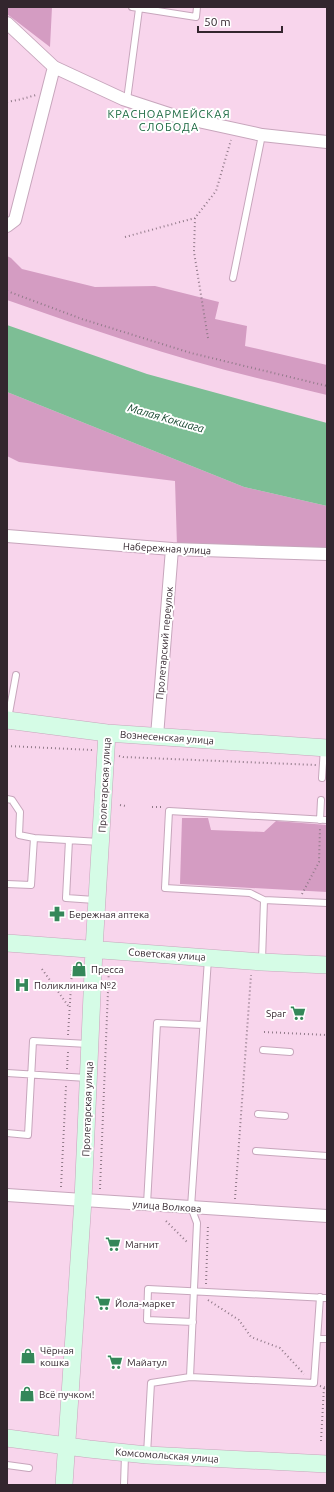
<svg xmlns="http://www.w3.org/2000/svg" width="334" height="1492" viewBox="0 0 334 1492" font-family="Ubuntu,sans-serif">
<style>
.green{fill:#d49cc2}
.water{fill:#7dbe95}
.lines{fill:none;stroke-linecap:round;stroke-linejoin:round}
.lane-casing{stroke:#c7a6bc;stroke-width:8}
.street-casing{stroke:#c7a6bc;stroke-width:14}
.secondary-casing{stroke:#c7a6bc;stroke-width:18}
.path{stroke:#917a89;stroke-width:2;stroke-dasharray:1 3;stroke-linecap:butt}
.lane{stroke:#fff;stroke-width:6}
.street{stroke:#fff;stroke-width:12}
.secondary{stroke:#d5fce6;stroke-width:17}
.labels{text-anchor:middle;stroke-width:4;stroke-linejoin:round;paint-order:stroke}
.street-label{font-size:10px;fill:#33262e;stroke:#fff}
.poi-label{font-size:10px;fill:#33262e;stroke:#fff;text-anchor:start}
.neighbourhood-label{font-size:11px;letter-spacing:1px;fill:#16663d;stroke:#fff}
.water-label{font-size:11px;font-style:italic;fill:#0c3f25;stroke:#fff}
</style>
<rect width="100%" height="100%" fill="#f8d5ec"/>
<!-- green -->
<path class="green" d="M7 7H52L50 47 7 14Z
M7 256 11 258 22 269 95 287 155 286 219 302 215 319 247 326 245 346 327 365V395C309 391 291 386 274 382 183 361 95 331 7 300Z
M7 392 244 487 327 506V551L177 546 175 481 19 462 7 456Z
M182 818H208L211 830 264 832 276 821 327 825V892L180 884Z"/>
<!-- water -->
<path class="water" d="M7 325 147 374 327 423V506L244 487 7 392Z"/>
<g class="lines">
<!-- lane casing -->
<g class="lane-casing">
<path id="lane" d="M132 7 196 17 197 7
M127 100 139 9
M233 278 262 135
M8 719 16 675
M322 778 324 748
M7 799 12 800 20 812 19 835 34 838
M320 820 321 800
M69 840 66 898 95 900
M7 884 31 885 34 838 100 842
M264 900 327 903
M208 959 191 1207 197 1223 190 1377 314 1383 320 1297
M262 960 264 900 250 893 165 888 169 811 327 820
M263 1050 290 1052
M7 1073 87 1078
M258 1114 285 1116
M7 1133 28 1135 33 1041 88 1044
M256 1151 327 1156
M147 1204 157 1023 203 1025
M193 1322 147 1320 148 1289 327 1298
M317 1339H327
M147 1454 151 1383 190 1377
M7 1465 29 1468
M124 1485 125 1455"/>
</g>
<!-- street casing -->
<g class="street-casing">
<path id="street" d="M7 23 54 67 123 99 175 116 262 135 327 142
M7 226 15 220 54 67
M7 536 172 549 327 554
M157 736 172 549
M7 1195 327 1216"/>
</g>
<!-- secondary casing -->
<g class="secondary-casing">
<path id="secondary" d="M7 720 107 733 327 748
M7 943 262 962 327 965
M7 1438 89 1449 147 1455 327 1464
M64 1485 83 1200 94 949 107 733"/>
</g>
<!-- path -->
<path class="path" d="M7 102 22 99 36 95
M125 237 195 218
M7 291 82 319 191 353 327 386
M208 338 194 252 195 218 216 191 231 140
M7 746 93 750
M119 756 123 757 316 765
M120 805 126 806
M152 807H163
M302 894 319 862 320 828
M42 969 69 1007
M264 1032 327 1035
M68 1035 72 970
M67 1069 68 1052
M61 1187 66 1086
M100 1189 109 966
M235 1199 251 975
M166 1221 188 1243
M206 1284 208 1224
M208 1300 239 1320 251 1337 280 1348 304 1374
M320 1386 327 1388
M321 1441 324 1387"/>
<!-- lane -->
<use href="#lane" class="lane"/>
<!-- street -->
<use href="#street" class="street"/>
<!-- secondary -->
<use href="#secondary" class="secondary"/>
</g>
<!-- icons -->
<defs>
<g id="pharmacy-bare" transform="scale(1.2)"><path d="M-2-6h4v4h4v4h-4v4h-4v-4h-4v-4h4Z" fill="#348759" stroke="#fff" stroke-width="2.5" paint-order="stroke"/></g>
<g id="shop-bare" transform="scale(1.2)"><path d="M-5-2.5h2.3a2.7 3.5 0 0 1 5.4 0H5L5.5 6h-11ZM-1.5-2.5h3a1.5 2.3 0 0 0-3 0Z" fill="#348759" stroke="#fff" stroke-width="2.5" paint-order="stroke"/></g>
<g id="hospital-bare" transform="scale(1.2)"><path d="M-5-5h3v3.5h4V-5h3V5h-3V1.5h-4V5h-3Z" fill="#348759" stroke="#fff" stroke-width="2.5" paint-order="stroke"/></g>
<g id="supermarket-bare" transform="scale(1.2)"><path d="M-6-5.5h2.5l.6 2H6L4.5 2H-2.5L-4.4-4H-6ZM-1.5 3.2a1.3 1.3 0 1 0 .1 0ZM3 3.2a1.3 1.3 0 1 0 .1 0Z" fill="#348759" stroke="#fff" stroke-width="2.5" paint-order="stroke"/></g>
</defs>
<g fill-rule="evenodd">
<use href="#pharmacy-bare" x="57" y="914"/>
<use href="#shop-bare" x="79" y="969"/>
<use href="#hospital-bare" x="22" y="985"/>
<use href="#supermarket-bare" x="298" y="1013"/>
<use href="#supermarket-bare" x="113" y="1244"/>
<use href="#supermarket-bare" x="103" y="1303"/>
<use href="#shop-bare" x="28" y="1356"/>
<use href="#supermarket-bare" x="115" y="1362"/>
<use href="#shop-bare" x="27" y="1394"/>
</g>
<g class="labels">
<!-- street labels -->
<g class="street-label">
<text transform="translate(167 548) rotate(3)" y="4">Набережная улица</text>
<text transform="translate(164 643) rotate(-85)" y="4">Пролетарский переулок</text>
<text transform="translate(167 737) rotate(4)" y="4">Вознесенская улица</text>
<text transform="translate(104 785) rotate(-87)" y="4">Пролетарская улица</text>
<text transform="translate(167 954) rotate(4)" y="4">Советская улица</text>
<text transform="translate(87 1109) rotate(-88)" y="4">Пролетарская улица</text>
<text transform="translate(167 1206) rotate(4)" y="4">улица Волкова</text>
<text transform="translate(167 1455) rotate(4)" y="4">Комсомольская улица</text>
</g>
<!-- poi labels -->
<g class="poi-label">
<text x="69" y="918">Бережная аптека</text>
<text x="91" y="973">Пресса</text>
<text x="34" y="989">Поликлиника №2</text>
<text x="286" y="1017" text-anchor="end">Spar</text>
<text x="125" y="1248">Магнит</text>
<text x="115" y="1307">Йола-маркет</text>
<text x="40" y="1354">Чёрная<tspan x="40" dy="12">кошка</tspan></text>
<text x="127" y="1366">Майатул</text>
<text x="39" y="1398">Всё пучком!</text>
</g>
<!-- neighbourhood labels -->
<g class="neighbourhood-label">
<text x="169" y="118">КРАСНОАРМЕЙСКАЯ<tspan x="169" dy="13">СЛОБОДА</tspan></text>
</g>
<!-- water labels -->
<g class="water-label">
<text transform="translate(166 418) rotate(16)" y="4">Малая Кокшага</text>
</g>
</g>
<!-- border -->
<rect width="334" height="1492" fill="none" stroke="#33262e" stroke-width="16"/>
<!-- scale -->
<path d="M198 26v6h84v-6" fill="none" stroke="#33262e" stroke-width="2"/>
<text x="204" y="26" font-size="12" fill="#33262e" stroke="#ffffff" stroke-width="3" paint-order="stroke">50 m</text>
</svg>
